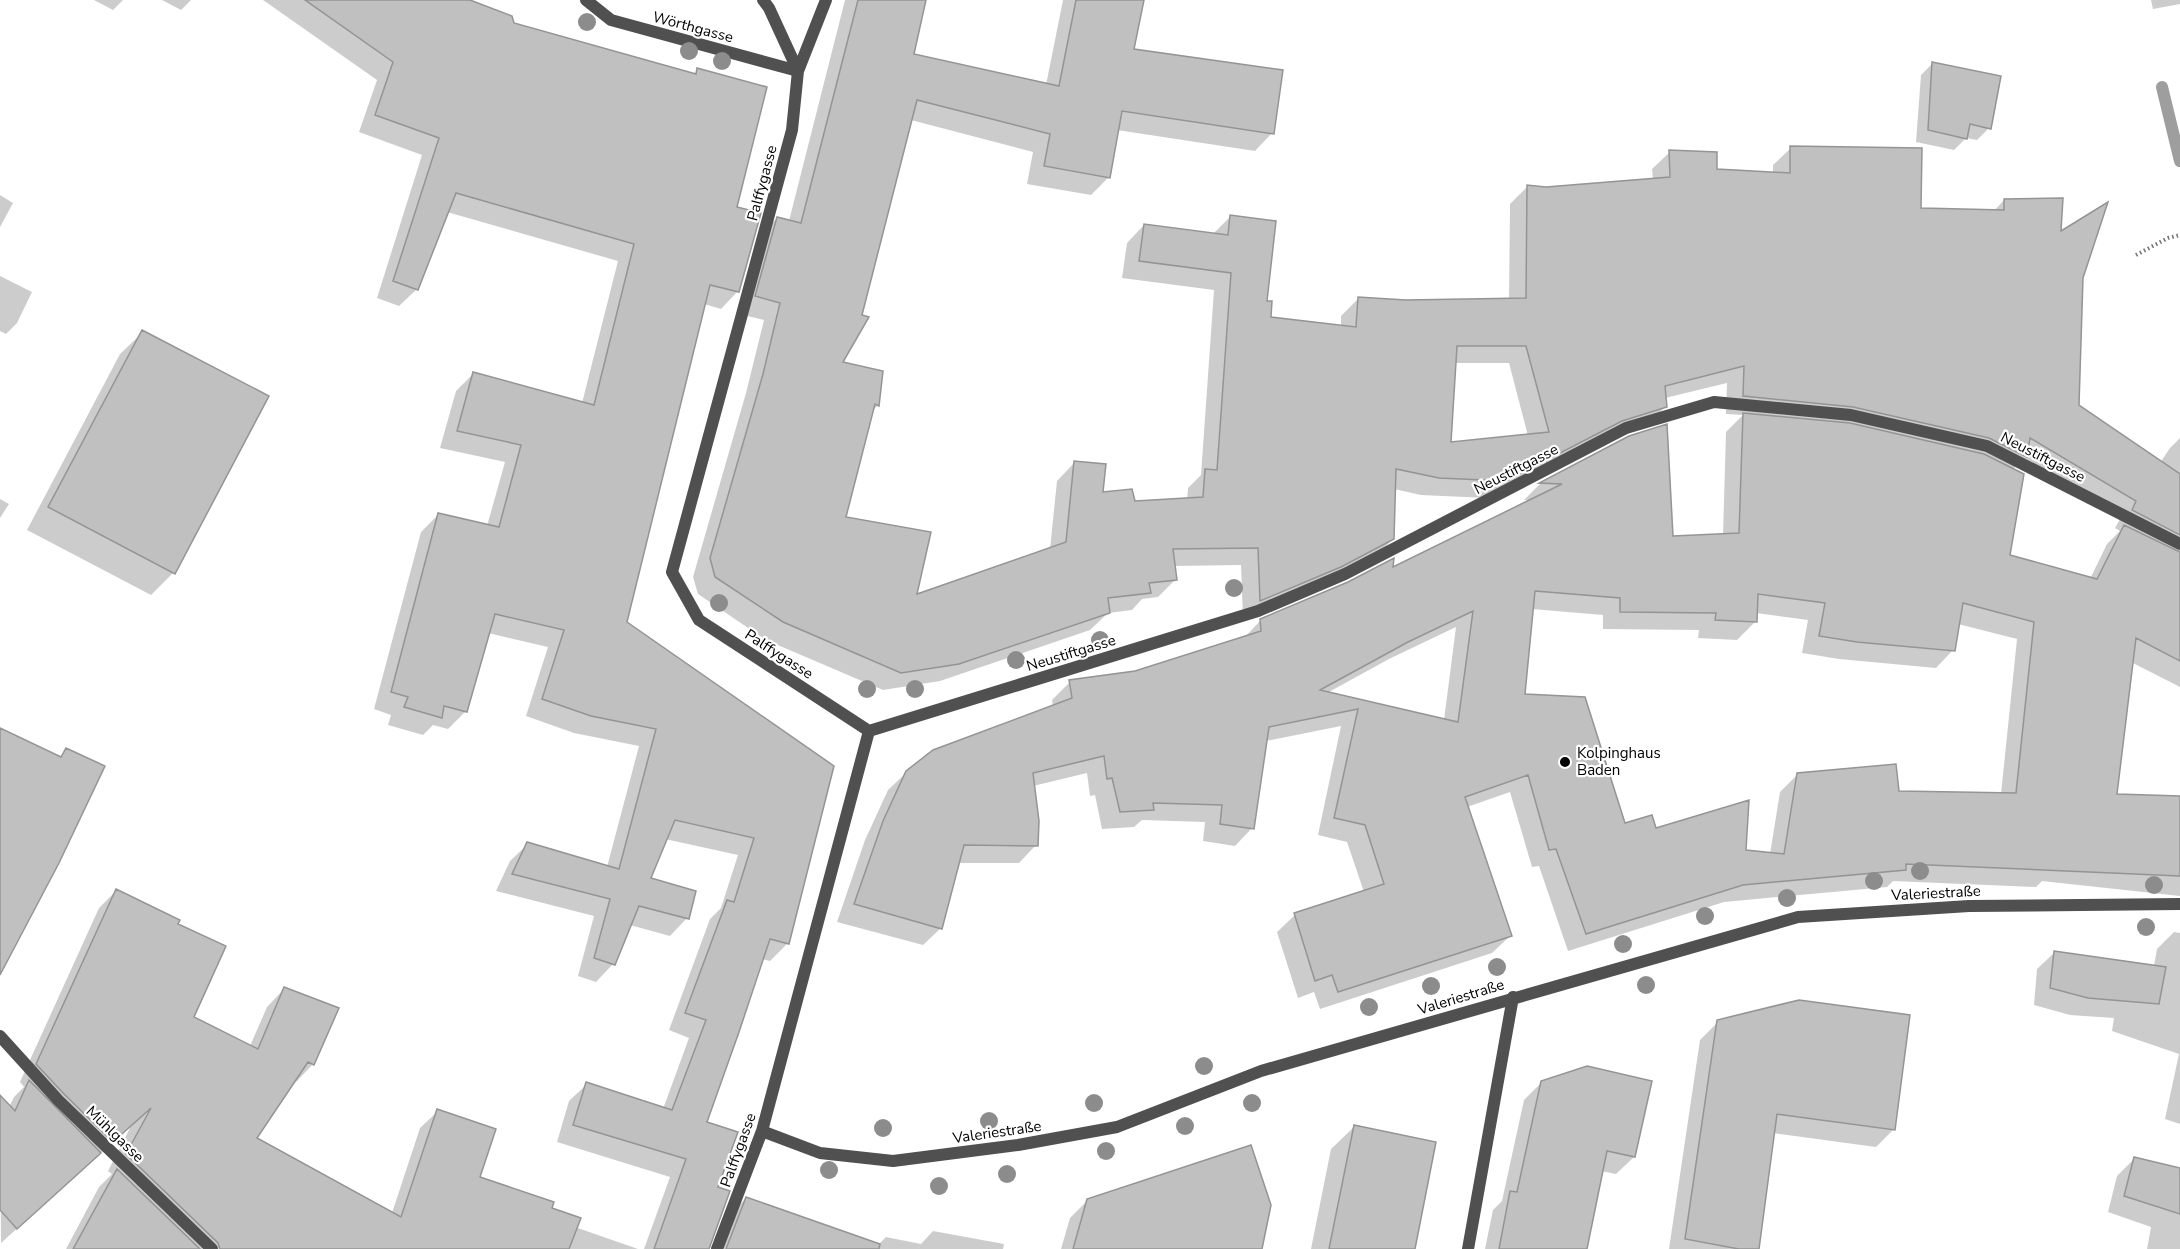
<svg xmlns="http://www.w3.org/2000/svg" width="2180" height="1249" viewBox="0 0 2180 1249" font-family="'Nunito Sans',sans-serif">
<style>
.shadow{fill:#0003;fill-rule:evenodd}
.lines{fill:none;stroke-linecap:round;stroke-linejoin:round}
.stream{stroke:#9e9e9e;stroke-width:12}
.building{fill:#c0c0c0;stroke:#949494;stroke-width:1.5;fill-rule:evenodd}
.path{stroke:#727272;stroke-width:4;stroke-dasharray:1.5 3;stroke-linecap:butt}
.service{stroke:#505050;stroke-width:12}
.minor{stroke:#505050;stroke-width:12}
.tree{fill:#8c8c8c}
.poi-dot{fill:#000;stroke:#fff;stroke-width:2}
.labels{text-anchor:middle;stroke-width:4.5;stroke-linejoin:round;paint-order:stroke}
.street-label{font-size:15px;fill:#000;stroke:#fff}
.poi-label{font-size:15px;fill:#000;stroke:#fff;text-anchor:start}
</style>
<rect width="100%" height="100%" fill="#fff"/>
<!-- shadow -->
<path class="shadow" d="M94 0H123L113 10Z
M162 0H191L181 10Z
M263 0H464L513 24 693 75 697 70 735 208 738 291 721 309 704 304 625 623 832 766 787 944 770 961 762 959 705 1123 716 1188 708 1249H644L670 1177 557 1142 569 1101 587 1084 663 1109 689 1038 669 1030 710 919 721 908 738 855 665 839 649 879 687 918 670 936 630 925 613 964 596 982 578 976 594 916 496 891 510 861 528 844 607 867 639 746 574 733 526 716 548 647 488 633 465 712 448 729 433 725 423 735 388 725 391 715 374 709 421 532 439 514 487 526 505 462 440 448 456 391 473 374 582 403 618 261 447 212 417 289 399 306 377 298 422 155 359 132 377 80Z
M845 0H924L913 55 1046 85 1063 0H1142L1133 50 1272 133 1255 151 1117 130 1108 178 1091 195 1027 184 1033 152 911 120 841 363 878 405 872 411 844 518 915 596 1050 549 1057 481 1074 463 1102 493 1134 502 1187 500 1188 488 1201 475 1214 290 1122 278 1127 243 1144 225 1213 234 1231 216 1269 318 1341 327V316L1359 298 1406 301 1509 300 1510 204 1528 186 1546 188 1653 180 1652 169 1670 152 1715 170 1773 174V165L1791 148 1919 209 1994 211 2004 200 2059 233 2081 277 2078 406 2160 463 2170 448 2180 438V687L2131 662 2115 796 2180 797V896L2042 881 2036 887 1893 881 1887 887 1724 902 1568 951 1539 866 1532 867 1510 792 1467 807 1510 936 1492 953 1320 1009 1314 992 1298 998 1277 932 1295 915 1364 892 1347 842 1318 835 1341 726 1266 741 1252 828 1235 846 1203 841 1205 822 1142 820 1134 827 1102 829 1095 795 1090 796 1087 773 1033 786 1036 845 1019 863H958L941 928 923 945 837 922 865 840 888 790 907 772 1053 707 1052 700 1070 682 1135 673 1244 638 1261 620 1392 569 1532 500H1524L1540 484 1630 437 1671 537 1723 535 1726 432 1743 415 1726 414 1727 383 1665 398V407L1647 425 1487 498 1421 495 1394 489 1393 539 1375 557 1243 618 1241 565 1174 566 1175 580 1158 597 1142 599 1132 610 1108 613 1090 630 940 681 883 690 766 640 698 594 693 577 746 393 764 320 739 314 760 236 777 218 789 221ZM1454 363H1509L1528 436 1450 443ZM2021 461 2120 519 2115 528 2120 531 2107 544 2090 579 2008 556 2012 470ZM1532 609 1603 615V629L1699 630 1698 638 1737 640 1755 622 1756 613 1808 620 1802 653 1839 659 1936 668 1953 650 1958 624 2017 639 2001 794 1897 793 1798 774 1780 792 1770 854 1745 852 1655 830 1624 825 1524 695ZM1456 627 1444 720 1327 693 1389 659Z
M2151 0H2180V4L2153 9Z
M1933 63 1989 128 1977 140 1966 138 1954 150 1916 142 1921 75Z
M0 195 13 203 0 227Z
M0 276 32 292 17 323 6 334 0 331Z
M143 332 173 573 151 595 27 530 120 354Z
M0 499 9 504 0 518Z
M116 891 192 1018 250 1046 267 1007 284 989 313 1064 296 1082 294 1081 255 1139 392 1213 420 1128 438 1111 479 1178 550 1209 575 1227 638 1249H66L99 1187 112 1174 108 1171 131 1126 1 1243 0 1097 9 1107 14 1097 24 1087 20 1082 99 908Z
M2174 932 2180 933V1124L2165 1119 2179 1054 2112 1031 2114 1018 2070 1015 2034 1005 2037 969 2054 953 2154 966 2157 949Z
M1718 1022 1894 1129 1876 1147 1773 1133 1757 1249H1669L1700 1040Z
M1542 1082 1634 1157 1616 1174 1601 1171 1586 1249H1485L1493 1210 1502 1201 1524 1100Z
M1354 1127 1413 1249H1311L1331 1149Z
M2134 1159 2180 1169V1249H2147L2151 1227 2108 1212 2117 1176Z
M746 1198 823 1249H716L729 1216Z
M1088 1200 1261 1249H1061L1070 1218Z
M933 1231 1004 1244 1003 1249H874L886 1237 921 1244Z"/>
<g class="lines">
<!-- stream -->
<path class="stream" d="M2162 87 2180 161"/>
</g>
<!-- building -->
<path class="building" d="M305 0H470L512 16 514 23 696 74 697 68 767 87 737 207 761 213 739 292 710 285 627 622 834 766 789 944 770 939 739 1032 707 1122 738 1132 718 1187 730 1191 709 1249H654L686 1159 573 1125 586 1082 672 1110 706 1020 685 1013 727 900 734 902 754 838 675 820 651 878 696 891 689 919 639 906 615 965 594 958 610 899 512 874 527 842 619 869 656 729 591 716 542 699 564 630 495 614 467 712 444 706 442 718 404 707 408 697 391 692 438 513 499 527 521 445 457 431 473 372 594 405 634 244 456 193 418 290 393 281 439 138 375 115 393 62Z
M858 0H926L914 54 1059 86 1076 0H1144L1134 49 1283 70 1274 134 1122 111 1110 178 1044 166 1050 134 917 100 862 315 869 317 843 362 883 371 879 406 875 404 846 517 931 532 917 594 1066 542 1074 461 1106 464 1103 492 1132 489 1135 501 1203 497 1205 469 1217 470 1231 273 1139 261 1144 224 1228 235 1230 215 1276 221 1267 301H1272L1271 317 1356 327 1358 297 1406 300 1526 298 1527 185 1546 187 1670 177 1669 150 1717 152V169L1790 173V146L1922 148 1921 208 2004 210V199L2063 198 2061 231 2108 202 2083 278 2079 405 2180 474V535L2132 510 2136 501 2030 438 2027 457 1989 438 1853 407 1743 396 1744 366 1665 386 1667 407 1622 421 1506 481 1439 478 1396 469 1394 539 1341 567 1260 601 1258 548 1173 549 1177 580 1149 583 1151 593 1108 598 1110 613 959 664 901 673 783 622 715 577 710 558 763 374 780 303 755 296 777 217 801 223ZM1457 346H1526L1549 432 1451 442Z
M1932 62 2001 76 1991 129 1970 124 1967 139 1928 130Z
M142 330 269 396 175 574 48 507Z
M1743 413 1850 423 1984 454 2024 474 2010 555 2097 579 2124 525 2180 552V661L2136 638 2117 794 2180 796V876L1906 864V870L1743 885 1586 934 1556 849 1549 850 1528 775 1465 797 1512 936 1338 992 1332 975 1315 981 1294 913 1384 884 1365 825 1334 818 1358 709 1269 727 1254 829 1220 824 1222 805 1153 803 1154 810 1120 812 1112 778 1107 779 1104 756 1033 773 1039 821 1038 846 964 845 942 929 854 904 883 821 906 771 933 750 1072 698 1069 680 1135 671 1261 631 1260 619 1348 582 1394 558 1393 567 1562 484 1539 483 1629 436 1667 424 1673 536 1739 533ZM1535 591 1620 598V612L1716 613 1715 620 1757 622 1758 594 1825 603 1819 636 1857 642 1955 651 1963 603 2034 622 2016 793 1899 791 1896 764 1797 773 1784 854 1746 850 1749 800 1656 828 1652 815 1625 823 1585 697 1525 694ZM1473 611 1458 722 1320 690 1408 642Z
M0 728 61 757 66 748 105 766 59 863 0 975Z
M116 889 180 920 178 924 226 946 194 1017 258 1049 284 987 339 1008 314 1065 308 1062 257 1138 401 1217 437 1109 496 1129 480 1177 554 1202 552 1208 581 1218 569 1249H220L218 1243 126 1154 151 1108 113 1142 64 1094 36 1064Z
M2054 951 2166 967 2159 1004 2088 998 2050 988Z
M1799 1000 1910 1015 1895 1130 1777 1114 1759 1249H1739L1685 1239 1717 1020Z
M1587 1066 1652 1081 1635 1157 1607 1151 1587 1249H1499L1510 1191 1517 1192 1541 1081Z
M29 1080 101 1153 17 1229 0 1210V1095L15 1111Z
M1354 1125 1436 1142 1415 1249H1329Z
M1251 1145 1271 1205 1262 1249H1073L1087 1199Z
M2134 1157 2180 1168V1214L2124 1196Z
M117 1169 200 1249H73Z
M746 1197 880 1244 879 1249H726Z"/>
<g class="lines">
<!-- path -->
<path class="path" d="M2136 255 2168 238 2180 235"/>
<!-- service -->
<path class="service" d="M1468 1249 1513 997"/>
<!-- minor -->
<path class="minor" d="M586 0 611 20 798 71 826 0
M869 731 1258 611 1345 574 1626 428 1714 402 1851 415 1987 446 2180 544
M0 1036 58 1100 212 1249
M762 1131 820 1153 893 1161 1018 1145 1117 1127 1261 1071 1798 917 1969 906 2180 904
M717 1249 762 1131 869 731 699 620 672 572 792 130 798 71 769 8 763 0"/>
</g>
<!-- trees -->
<g class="tree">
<circle cx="587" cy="22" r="9"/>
<circle cx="689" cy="51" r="9"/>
<circle cx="722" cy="61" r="9"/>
<circle cx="1234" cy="588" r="9"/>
<circle cx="719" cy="603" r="9"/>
<circle cx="1100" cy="640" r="9"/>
<circle cx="1016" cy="660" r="9"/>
<circle cx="867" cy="689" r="9"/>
<circle cx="915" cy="689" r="9"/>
<circle cx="1920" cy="871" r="9"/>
<circle cx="1874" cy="881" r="9"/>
<circle cx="2154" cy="885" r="9"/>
<circle cx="1787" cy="898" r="9"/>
<circle cx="1705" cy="916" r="9"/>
<circle cx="2146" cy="927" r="9"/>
<circle cx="1623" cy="944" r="9"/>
<circle cx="1497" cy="967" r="9"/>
<circle cx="1646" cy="985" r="9"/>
<circle cx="1431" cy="986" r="9"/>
<circle cx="1369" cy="1007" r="9"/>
<circle cx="1204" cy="1066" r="9"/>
<circle cx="1094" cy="1103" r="9"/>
<circle cx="1252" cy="1103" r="9"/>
<circle cx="989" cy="1121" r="9"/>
<circle cx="1185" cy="1126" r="9"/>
<circle cx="883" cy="1128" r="9"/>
<circle cx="1106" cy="1151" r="9"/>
<circle cx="829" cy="1170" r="9"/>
<circle cx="1007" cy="1174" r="9"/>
<circle cx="939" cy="1186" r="9"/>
</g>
<!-- markers -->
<circle class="poi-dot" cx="1565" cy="762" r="6"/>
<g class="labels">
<!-- street labels -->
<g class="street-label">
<text transform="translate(693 27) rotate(15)" y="5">Wörthgasse</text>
<text transform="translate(762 183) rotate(-75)" y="5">Palffygasse</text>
<text transform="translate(2043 457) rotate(27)" y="5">Neustiftgasse</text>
<text transform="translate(1516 469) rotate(-27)" y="5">Neustiftgasse</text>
<text transform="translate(1071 653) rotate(-17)" y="5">Neustiftgasse</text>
<text transform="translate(779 654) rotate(33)" y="5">Palffygasse</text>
<text transform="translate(1936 893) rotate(-3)" y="5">Valeriestraße</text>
<text transform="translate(1461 997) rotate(-17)" y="5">Valeriestraße</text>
<text transform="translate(997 1132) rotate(-8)" y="5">Valeriestraße</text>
<text transform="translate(115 1134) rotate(44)" y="5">Mühlgasse</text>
<text transform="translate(738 1150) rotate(-70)" y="5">Palffygasse</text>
</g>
<!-- poi labels -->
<g class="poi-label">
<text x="1577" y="758">Kolpinghaus<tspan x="1577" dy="17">Baden</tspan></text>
</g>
</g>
</svg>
